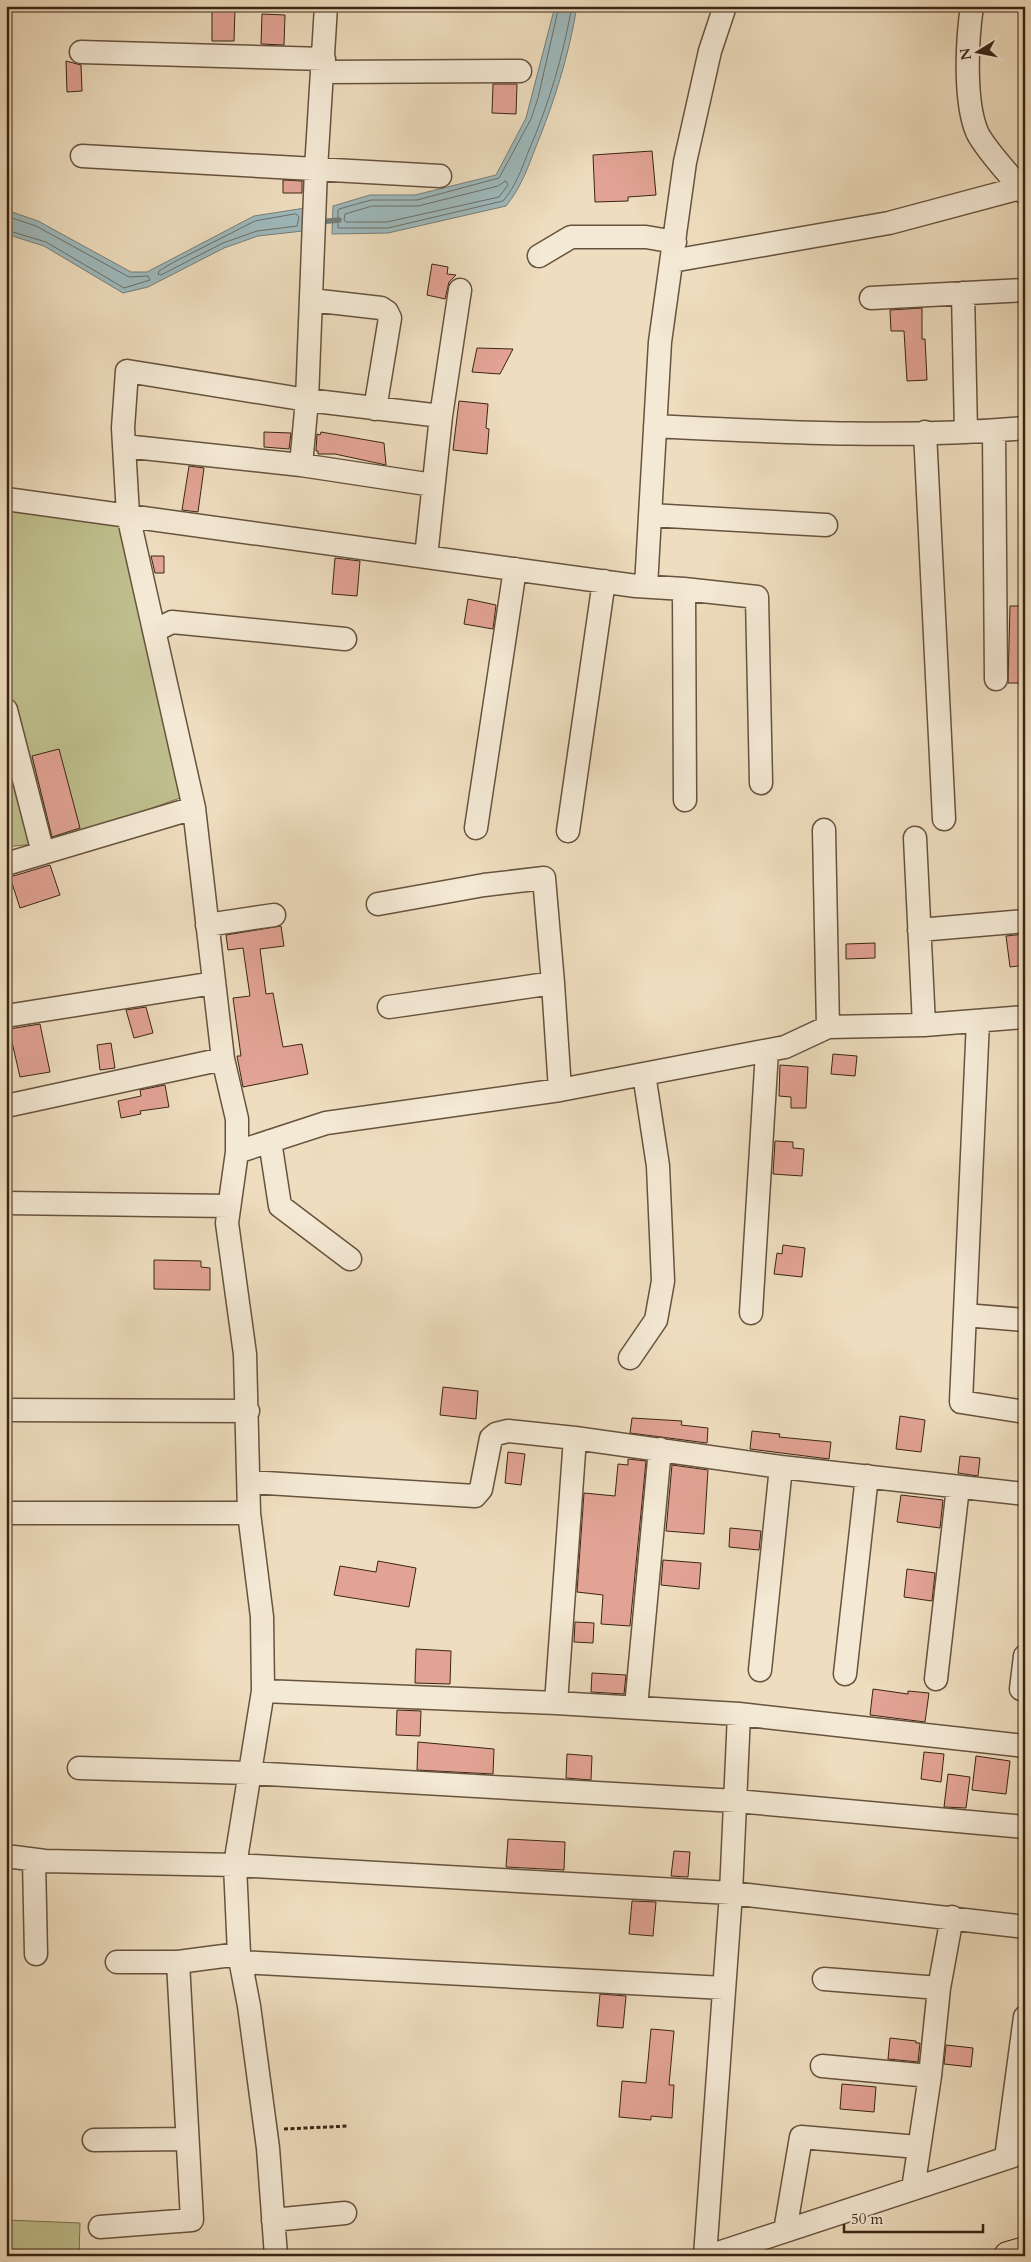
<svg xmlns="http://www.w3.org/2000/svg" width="1031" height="2262" viewBox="0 0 1031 2262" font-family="Cardo,serif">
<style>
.green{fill:#bfbf8d;stroke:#7c7250}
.water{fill:#9eb9bc;stroke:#767e79}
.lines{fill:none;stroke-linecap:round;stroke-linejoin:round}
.shore{stroke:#6c6f68;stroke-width:1}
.stream{stroke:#767e79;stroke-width:5.5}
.building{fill:#e2a394;stroke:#3a2514}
.minor-casing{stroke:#67533e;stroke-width:25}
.highway-casing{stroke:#3a2514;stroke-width:30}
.path{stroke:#3a2514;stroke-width:3;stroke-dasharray:4 2.5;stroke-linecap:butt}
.minor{stroke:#f4e9d5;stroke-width:22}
.highway{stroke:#eeddbe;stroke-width:28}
</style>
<rect width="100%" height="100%" fill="#eeddbe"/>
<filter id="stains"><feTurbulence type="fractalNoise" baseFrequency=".004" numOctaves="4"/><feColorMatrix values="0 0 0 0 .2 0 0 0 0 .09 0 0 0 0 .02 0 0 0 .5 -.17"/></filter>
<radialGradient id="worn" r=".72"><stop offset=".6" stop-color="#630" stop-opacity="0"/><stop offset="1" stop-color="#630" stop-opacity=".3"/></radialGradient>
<!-- green -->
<path class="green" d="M6 503 123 527 180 798 59 841 6 847Z
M6 2220 80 2223 79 2256H6Z"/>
<!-- water -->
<path class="water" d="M555 6H577C569 55 554 103 535 149 527 170 520 189 506 206L388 233 332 234 333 206 370 195H415L496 175 526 118Z
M305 208 303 231 258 236 224 248 148 287 123 293 44 246 6 234V210L38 221 131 272H147L254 216Z"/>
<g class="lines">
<!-- shore -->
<path class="shore" d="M559 6 538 98 531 119 499 178 417 200H371L339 209 338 211V228H388L503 201C516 186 522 168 529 150 549 104 563 56 572 6
M506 181 508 185 499 197 387 222H346L344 220 345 214 372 206H418L498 186Z
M296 214 299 217 297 226 257 231 223 243 161 275 158 274 159 271 172 263 255 221Z
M6 216 36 226 129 277 148 276 150 280 124 288 46 242 6 230"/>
<!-- stream -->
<path class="stream" d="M318 222 339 220"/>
</g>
<!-- building -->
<path class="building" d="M212 8H235L234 41H212Z
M262 14 285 15 284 45 261 44Z
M66 61 81 65 82 91 67 92Z
M493 84H517L516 114 492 113Z
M652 151 656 195 628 197V201L595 202 593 155Z
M283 180 302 181V193H283Z
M432 264 448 267 447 274 456 275 449 282 445 299 427 295Z
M922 308V339H925L927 380 907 381 904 331H891L890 310Z
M477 348 513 349 500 374 472 372Z
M459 401 488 404 486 428 489 429 487 454 453 450Z
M264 432 291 433 289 449 264 447Z
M321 432 384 443 386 465 335 454H318V451H316L317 434 320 435Z
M189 466 204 468 198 512 182 510Z
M151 556H164V573H155Z
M335 558 360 561 357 596 332 594Z
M468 599 496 605 493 629 464 624Z
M1010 606H1025V683H1008Z
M59 749 80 828 52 837 32 756Z
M50 865 60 895 20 908 10 877Z
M281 926 284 946 260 949 266 994 273 993 283 1047 302 1044 308 1074 243 1087 237 1056H241L233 998 250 996 243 948 228 950 226 935Z
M1025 934V965L1010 967 1006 936Z
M875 943V958L846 959V944Z
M146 1007 153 1033 134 1038 126 1010Z
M40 1024 50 1072 20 1077 9 1029Z
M111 1043 115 1068 100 1070 97 1045Z
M833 1054 857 1056 855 1076 831 1074Z
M780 1065 808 1067 806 1108H791V1097L779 1096Z
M165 1085 169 1107 140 1111 141 1114 121 1118 118 1101 141 1096 140 1090Z
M775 1141 793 1142V1148L804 1149 802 1176 773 1174Z
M783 1245 805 1248 802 1277 774 1274 777 1253 782 1254Z
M154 1260 201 1261V1267L210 1268V1290L154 1289Z
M443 1387 478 1391 476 1419 440 1415Z
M900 1416 925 1420 921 1452 896 1449Z
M632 1418 682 1421 681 1425 708 1428 707 1443 630 1433Z
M752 1431 780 1434 779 1437 831 1442 829 1459 750 1449Z
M508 1452 525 1454 521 1485 505 1483Z
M960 1456 980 1458 978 1476 958 1473Z
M628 1459 646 1461 630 1626 601 1624 603 1595 577 1592 584 1493 615 1496 618 1464 628 1465Z
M672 1465 708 1470 704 1534 666 1531Z
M901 1495 943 1500 940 1528 897 1522Z
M730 1528 761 1531 759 1550 729 1547Z
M663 1560 701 1563 699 1589 661 1585Z
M378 1561 416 1568 409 1607 334 1595 340 1566 376 1572Z
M907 1569 935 1573 932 1601 904 1597Z
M575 1622 594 1623 593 1643 574 1642Z
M416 1649 451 1651 450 1684 415 1683Z
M592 1673 626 1675 624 1694 591 1692Z
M873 1689 908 1694V1691L929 1693 925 1722 870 1715Z
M397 1710 421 1711 420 1736 396 1735Z
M418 1742 494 1749 493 1774 417 1770Z
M924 1752 944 1754 941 1782 921 1779Z
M567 1754 592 1756 591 1780 566 1778Z
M976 1756 1010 1761 1006 1794 972 1790Z
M948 1774 970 1777 966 1808 944 1807Z
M508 1839 565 1842 564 1870 506 1867Z
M674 1851 690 1852 688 1877 671 1876Z
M632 1901 656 1902 653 1936 629 1934Z
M600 1994 626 1996 623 2028 597 2026Z
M651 2029 674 2031 669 2085H674L672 2118 651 2116V2120L619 2117 622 2081 646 2083Z
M890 2038 916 2041V2043H920L918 2062 888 2059Z
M946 2045 973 2048 971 2067 944 2064Z
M842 2084 876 2087 874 2112 840 2109Z"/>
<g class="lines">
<!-- minor casing -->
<g class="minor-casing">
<path id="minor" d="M972 6C967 40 964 101 977 132 984 148 1013 179 1025 193
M81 52 324 59
M323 72 520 71
M82 156 440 176
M539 256 571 237H646L675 242
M672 261 889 223 1020 188
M963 293 966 432
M871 298 1025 290
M311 300 381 308 387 312 390 318 375 409
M441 416 460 290
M655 426C778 432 902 439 1025 428
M994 431 996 679
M925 432 944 819
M124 446 301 465 433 485
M301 465 307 400 316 169 326 6
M6 499 636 586 684 589 685 800
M650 515 826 525
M646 586 660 342 685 162 710 51 725 6
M684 589 757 597 761 783
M154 631 172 622 345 639
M6 710 43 853
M476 828 515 569
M824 830 828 1027
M568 831 604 581
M915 838 924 1025
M6 864 194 808
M378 904 484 885 544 878 553 983
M207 925 274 915
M919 930 1025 921
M389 1007 553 983 560 1090
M6 1016 214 983
M978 1021 961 1402 1025 1412
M6 1106 223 1059
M270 1141 280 1206 350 1259
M237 1152 326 1123 560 1090 785 1047 828 1027 924 1025 1025 1017
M6 1203 229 1206
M751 1313 767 1051
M965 1315 1025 1320
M630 1358 656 1320 663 1281 658 1166 644 1074
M6 1410 248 1411
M575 1438 556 1703 739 1714 1025 1746
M249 1482 475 1496 481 1489 491 1438 496 1434 508 1431 575 1438 781 1467 1025 1494
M6 1513H249
M760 1670 781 1467
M845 1674 867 1476
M936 1679 958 1487
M1021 1689 1025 1656
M263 1691 556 1703
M636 1707 660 1449
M79 1768 249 1773 736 1801 1025 1827
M6 1856 45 1861 235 1865 731 1893 1025 1927
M34 1860 36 1954
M117 1962H178L239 1954
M240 1962 724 1988
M824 1979 939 1988
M822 2066 930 2076
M94 2140 187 2139
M1006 2158 1025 2017
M913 2189 930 2076 939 1988 952 1917
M273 2220 345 2213
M100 2227 192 2220 178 1962
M785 2231 801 2137 918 2147
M276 2256 268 2148 249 2006 239 1954 235 1865 263 1691 262 1617 249 1513 245 1354 227 1223 237 1152V1119L223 1059 194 808 128 515 123 428 127 371 307 400 441 416 426 557
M705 2256 731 1893 739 1714
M709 2256 1025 2152"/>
</g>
<!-- highway casing -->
<g class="highway-casing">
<path id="highway" d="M1008 2256 1025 2251"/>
</g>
<!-- path -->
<path class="path" d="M284 2129 349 2126"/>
<!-- minor -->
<use href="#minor" class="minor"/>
<!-- highway -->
<use href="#highway" class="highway"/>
</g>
<!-- margin -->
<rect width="1031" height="2262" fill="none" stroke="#eeddbe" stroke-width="25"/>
<rect x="8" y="8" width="1016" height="2247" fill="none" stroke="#3a2514" stroke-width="2.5"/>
<rect x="12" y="12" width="1006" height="2237" fill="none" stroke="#3a2514"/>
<!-- north arrow -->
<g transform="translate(978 52) rotate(260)" stroke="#f4e9d5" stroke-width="4" paint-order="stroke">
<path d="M0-4L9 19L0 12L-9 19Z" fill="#3a2514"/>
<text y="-8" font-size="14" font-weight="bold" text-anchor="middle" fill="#3a2514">N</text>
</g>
<!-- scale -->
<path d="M844 2224v8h139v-8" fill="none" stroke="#3a2514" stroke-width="2.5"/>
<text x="851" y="2224" font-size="15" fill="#3a2514" stroke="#f4e9d5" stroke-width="4" paint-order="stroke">50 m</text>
<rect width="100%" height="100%" filter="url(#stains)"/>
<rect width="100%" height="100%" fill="url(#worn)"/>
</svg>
